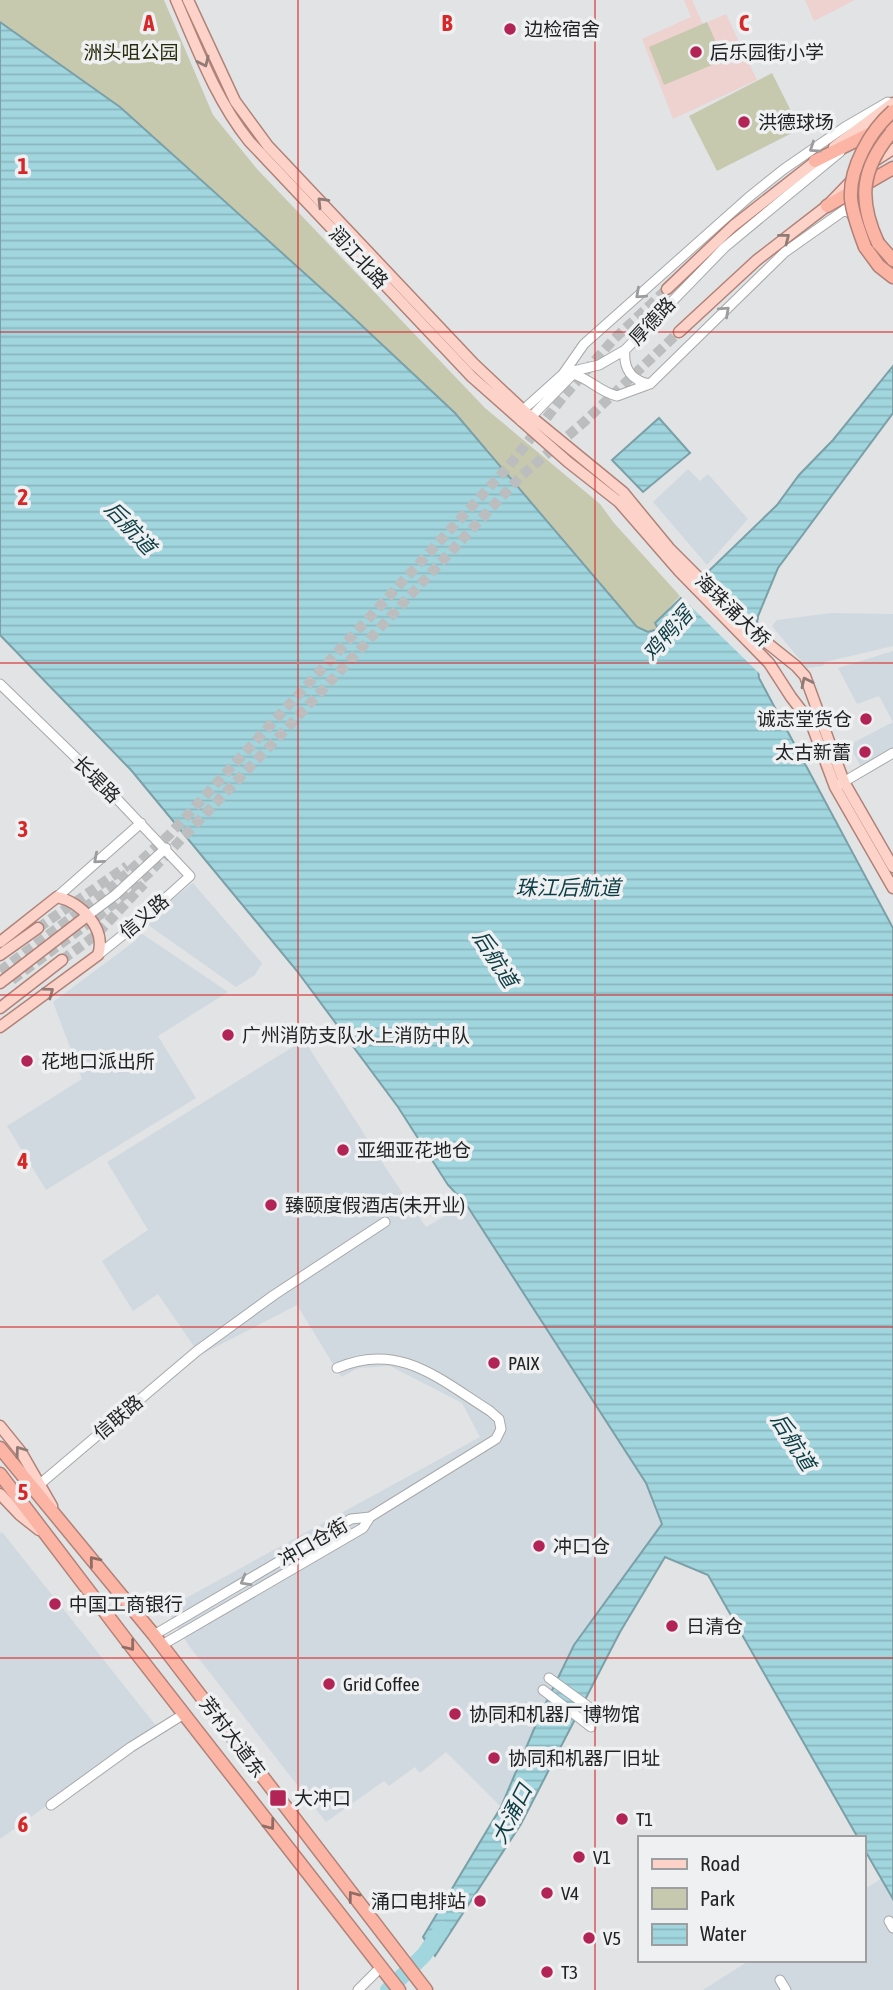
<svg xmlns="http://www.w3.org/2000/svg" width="893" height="1990" viewBox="0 0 893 1990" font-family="'Asap Condensed','Noto Sans SC',sans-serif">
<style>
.built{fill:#d1d9e0}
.education{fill:#edd2d0}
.park{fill:#c6c9ae}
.water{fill:url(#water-rules);stroke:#7ba0a7;stroke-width:2}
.pier{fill:#e1e3e5}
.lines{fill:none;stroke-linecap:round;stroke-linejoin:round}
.river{stroke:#a1d6df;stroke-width:16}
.major-tunnel{stroke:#bbbdbe;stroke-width:10;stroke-dasharray:10 5;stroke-linecap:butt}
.minor-casing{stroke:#a7a8aa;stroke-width:11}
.major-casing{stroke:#b08278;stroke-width:13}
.highway-casing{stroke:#b08278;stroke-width:15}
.minor{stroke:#fff;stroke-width:9}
.major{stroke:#fdd3c9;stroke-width:10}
.highway{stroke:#fcb5a5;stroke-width:12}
.highway-bridge-casing{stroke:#b08278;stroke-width:15;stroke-linecap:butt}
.highway-bridge{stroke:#fcb5a5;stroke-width:12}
.oneway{stroke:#907b76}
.oneway2{stroke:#9c9c9c}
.oneway3{stroke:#8f6c64}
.grid{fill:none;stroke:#d62828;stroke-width:2;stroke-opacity:0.55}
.poi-dot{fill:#b22356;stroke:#eff0f2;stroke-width:2.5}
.labels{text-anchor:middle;stroke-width:7;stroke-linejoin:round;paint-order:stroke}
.poi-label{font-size:19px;fill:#222324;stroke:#eff0f2;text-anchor:start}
.park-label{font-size:19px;fill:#2a2d0b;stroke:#eff0f2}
.street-label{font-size:19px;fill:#222324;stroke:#eff0f2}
.water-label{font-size:21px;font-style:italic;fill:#0b3d44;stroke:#eff0f2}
.grid-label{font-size:23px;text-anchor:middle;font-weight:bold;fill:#d62828;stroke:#eff0f2;stroke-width:7;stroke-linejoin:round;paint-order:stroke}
</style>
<defs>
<pattern id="water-rules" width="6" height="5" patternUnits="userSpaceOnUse" patternTransform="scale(1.75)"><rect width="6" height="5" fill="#a1d6df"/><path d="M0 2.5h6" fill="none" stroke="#8ab7bf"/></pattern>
</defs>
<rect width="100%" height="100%" fill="#e1e3e5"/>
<!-- built -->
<path class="built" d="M688 469 700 481 708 474 748 519 707 565 653 502Z
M831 613 893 614V646L825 662 823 666 807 668 772 626 777 620Z
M893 651V722L879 696 857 704 838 668Z
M893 722V752L862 769 849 745Z
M193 883 262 963 255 975 236 987 144 922Z
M141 933 228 992 158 1036 196 1098 46 1190 7 1126 82 1079 53 1002 135 941Z
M304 1040 395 1182 426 1227 466 1204 646 1483 662 1524 574 1645 540 1715 501 1807 446 1752 420 1773 415 1767 389 1786 384 1781 326 1822 189 1646 166 1609 480 1437 462 1403 390 1366 359 1368 341 1377 297 1305 204 1353 197 1351 158 1294 133 1311 102 1261 148 1230 107 1162Z
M2 1532 157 1727 0 1839V1534Z
M881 1879 893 1899V1990H703L750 1960H863V1890Z"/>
<!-- education -->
<path class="education" d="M684 0H692L703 24 726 14 757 80 673 119 642 39 691 17Z
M805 0H855L814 21Z"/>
<!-- park -->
<path class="park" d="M0 0H164L213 115 257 169 485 408 600 504 614 523 680 596 655 623 658 629 648 632 637 627 455 413 342 307 120 107 0 22Z
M707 22 724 60 664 85 649 47Z
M772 73 800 129 717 171 689 116Z"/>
<!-- water -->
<path class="water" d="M0 22 120 107 342 307 455 413 637 627 648 632 658 629 655 623 777 505 799 475 833 440 893 366V413L778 568 758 616 755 638 759 678 893 928V1899L863 1847V1838H858L708 1575 665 1557 620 1632 521 1824 435 1956 423 1937 501 1807 540 1715 574 1645 662 1524 646 1483 466 1204 448 1185 398 1107 297 971 131 770 0 635Z
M659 418 690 453 643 492 612 460Z"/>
<!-- pier -->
<path class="pier" d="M704 569 760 626 759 638 763 677 678 594Z"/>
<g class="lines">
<!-- river -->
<path class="river" d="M388 1990 424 1955 442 1929"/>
<!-- major-tunnel -->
<path class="major-tunnel" d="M38 928 127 866
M62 960 96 935 144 884
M0 971 111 888 169 835 508 467 563 397 613 340 667 289
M12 980 105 911 149 873 289 726 520 477 584 422 679 332"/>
<!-- minor casing -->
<g class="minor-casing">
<path id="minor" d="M840 152 725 247 625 350C623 369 632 381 650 384L785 252 846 209 872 238
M569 372 599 365 625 350
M647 385 617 396C600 392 590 379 573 374L531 417 521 421 523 410 563 374 584 344 749 197 784 169 845 127 888 102
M0 684 100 781 190 876 139 922 98 955
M840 784 893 753
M57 897 141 823
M87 916 115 895 166 848
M40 1484 197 1351 274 1295 385 1222
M154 1635 351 1519 370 1517 496 1439 501 1429 499 1419 490 1411C439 1379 399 1341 337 1368
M162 1645 363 1528 370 1517
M549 1678 597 1713
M543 1690 591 1727
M51 1805 131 1747 184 1714
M889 1921 893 1928
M780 1980 786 1990
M358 1990 381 1967"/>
</g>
<!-- major casing -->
<g class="major-casing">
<path id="major" d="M176 0C197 48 216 100 249 141L472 377 568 462 619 502 679 571 769 663 791 697 811 723 835 787 893 888
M188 0 235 101 268 146 474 364 523 410 623 492 669 548 751 630 796 666 805 676 844 782 893 867
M834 147 893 103
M873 162 893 149
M667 289 733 226 821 157
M679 332 757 260 827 206 855 177
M0 942 57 897C81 902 107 929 98 955L0 1027
M0 955 38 928
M0 983 87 916
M0 1008 62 960
M0 1426 21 1452 52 1506
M0 1494 20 1515 39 1530"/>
</g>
<!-- highway casing -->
<g class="highway-casing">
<path id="highway" d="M815 161 893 122
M827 206 893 168
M878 243 893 260
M865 247 879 266 893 277
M0 1448 154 1635 426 1990
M0 1474 127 1641 399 1990"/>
</g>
<!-- minor -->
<use href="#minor" class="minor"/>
<!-- major -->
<use href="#major" class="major"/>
<!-- highway -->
<use href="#highway" class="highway"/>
<!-- highway-bridge casing -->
<g class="highway-bridge-casing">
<path id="highway-bridge" d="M878 243C858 200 861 169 891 133
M865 247C859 231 853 216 851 199 849 168 870 131 893 111"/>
</g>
<!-- highway-bridge -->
<use href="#highway-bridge" class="highway-bridge"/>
</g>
<!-- one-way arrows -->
<defs><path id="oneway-chevron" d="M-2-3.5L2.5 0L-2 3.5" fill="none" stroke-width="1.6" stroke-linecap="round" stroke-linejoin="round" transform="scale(1.75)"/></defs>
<g class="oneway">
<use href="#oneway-chevron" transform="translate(204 62) rotate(65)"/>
<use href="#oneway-chevron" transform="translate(322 202) rotate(-134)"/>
<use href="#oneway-chevron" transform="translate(785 238) rotate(-38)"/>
<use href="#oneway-chevron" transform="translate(806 682) rotate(-116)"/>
<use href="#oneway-chevron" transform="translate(49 992) rotate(-36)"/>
<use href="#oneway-chevron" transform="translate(20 1451) rotate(-126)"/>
</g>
<g class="oneway2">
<use href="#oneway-chevron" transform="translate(814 148) rotate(146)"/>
<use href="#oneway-chevron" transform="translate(640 294) rotate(138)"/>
<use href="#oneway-chevron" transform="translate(725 311) rotate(-42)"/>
<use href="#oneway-chevron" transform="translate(98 859) rotate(139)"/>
<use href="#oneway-chevron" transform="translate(245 1581) rotate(150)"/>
</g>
<g class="oneway3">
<use href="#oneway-chevron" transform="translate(94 1561) rotate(-129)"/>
<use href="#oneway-chevron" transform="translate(130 1646) rotate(52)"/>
<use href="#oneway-chevron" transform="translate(270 1825) rotate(53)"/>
<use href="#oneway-chevron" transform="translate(353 1896) rotate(-127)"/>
</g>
<!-- grid -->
<path class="grid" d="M298 0V1990M595 0V1990M0 332H893M0 663H893M0 995H893M0 1327H893M0 1658H893"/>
<!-- markers -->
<g class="poi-dot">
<circle cx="510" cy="29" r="7"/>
<circle cx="696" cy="52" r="7"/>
<circle cx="744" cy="122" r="7"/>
<circle cx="866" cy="719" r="7"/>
<circle cx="865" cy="752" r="7"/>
<circle cx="228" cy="1035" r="7"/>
<circle cx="27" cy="1061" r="7"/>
<circle cx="343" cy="1150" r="7"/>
<circle cx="271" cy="1205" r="7"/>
<circle cx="494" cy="1363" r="7"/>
<circle cx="539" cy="1546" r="7"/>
<circle cx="55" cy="1604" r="7"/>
<circle cx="672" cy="1626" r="7"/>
<circle cx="329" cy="1684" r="7"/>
<circle cx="455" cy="1714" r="7"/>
<circle cx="494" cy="1758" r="7"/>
<rect x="269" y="1789" width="18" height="18" rx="3.5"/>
<circle cx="622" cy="1819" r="7"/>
<circle cx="579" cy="1857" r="7"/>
<circle cx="547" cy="1893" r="7"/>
<circle cx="480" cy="1901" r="7"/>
<circle cx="589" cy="1938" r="7"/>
<circle cx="547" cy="1972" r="7"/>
</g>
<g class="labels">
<!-- poi labels -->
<g class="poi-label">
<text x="524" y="36">边检宿舍</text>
<text x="710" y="59">后乐园街小学</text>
<text x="758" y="129">洪德球场</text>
<text x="852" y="726" text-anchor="end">诚志堂货仓</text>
<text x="851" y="759" text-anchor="end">太古新蕾</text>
<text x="242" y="1042">广州消防支队水上消防中队</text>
<text x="41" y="1068">花地口派出所</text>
<text x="357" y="1157">亚细亚花地仓</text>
<text x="285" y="1212">臻颐度假酒店(未开业)</text>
<text x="508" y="1370">PAIX</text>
<text x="553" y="1553">冲口仓</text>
<text x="69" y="1611">中国工商银行</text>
<text x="686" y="1633">日清仓</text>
<text x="343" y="1691">Grid Coffee</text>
<text x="469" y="1721">协同和机器厂博物馆</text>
<text x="508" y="1765">协同和机器厂旧址</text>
<text x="294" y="1805">大冲口</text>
<text x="636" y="1826">T1</text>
<text x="593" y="1864">V1</text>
<text x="561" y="1900">V4</text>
<text x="466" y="1908" text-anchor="end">涌口电排站</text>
<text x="603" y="1945">V5</text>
<text x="561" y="1979">T3</text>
</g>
<!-- park labels -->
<g class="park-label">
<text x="131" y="59">洲头咀公园</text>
</g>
<!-- street labels -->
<g class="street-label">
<text transform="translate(359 257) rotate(47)" y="7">润江北路</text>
<text transform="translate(652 321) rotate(-47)" y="7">厚德路</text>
<text transform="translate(733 610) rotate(44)" y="7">海珠涌大桥</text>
<text transform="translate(97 779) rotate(45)" y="7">长堤路</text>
<text transform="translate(144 916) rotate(-40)" y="7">信义路</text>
<text transform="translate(118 1417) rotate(-40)" y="7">信联路</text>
<text transform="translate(313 1542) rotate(-30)" y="7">冲口仓街</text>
<text transform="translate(233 1737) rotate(53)" y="7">芳村大道东</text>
</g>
<!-- water labels -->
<g class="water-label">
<text transform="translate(130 528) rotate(47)" y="7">后航道</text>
<text transform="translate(668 634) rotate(-49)" y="7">鸡鸭滘</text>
<text x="568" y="895">珠江后航道</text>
<text transform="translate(495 959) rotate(58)" y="7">后航道</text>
<text transform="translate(793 1442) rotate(58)" y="7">后航道</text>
<text transform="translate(512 1814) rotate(-63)" y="7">大涌口</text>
</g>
</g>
<g class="grid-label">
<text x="149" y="31">A</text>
<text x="447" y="31">B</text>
<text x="744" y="31">C</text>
<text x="23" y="174">1</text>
<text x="23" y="505">2</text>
<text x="23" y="837">3</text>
<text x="23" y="1169">4</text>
<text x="23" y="1500">5</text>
<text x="23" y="1832">6</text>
</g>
<!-- legend -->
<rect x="638" y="1836" width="228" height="126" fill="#eff0f2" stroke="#9d9ea0" stroke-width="2"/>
<rect x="652" y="1859" width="35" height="10" fill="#fdd3c9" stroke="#9d9ea0" stroke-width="2"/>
<text x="700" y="1871" font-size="21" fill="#222324">Road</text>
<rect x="652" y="1888" width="35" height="21" fill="#c6c9ae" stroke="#9d9ea0" stroke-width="2"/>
<text x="700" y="1906" font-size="21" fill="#222324">Park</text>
<rect x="652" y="1924" width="35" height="21" fill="url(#water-rules)" stroke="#9d9ea0" stroke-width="2"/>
<text x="700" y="1941" font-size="21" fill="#222324">Water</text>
</svg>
